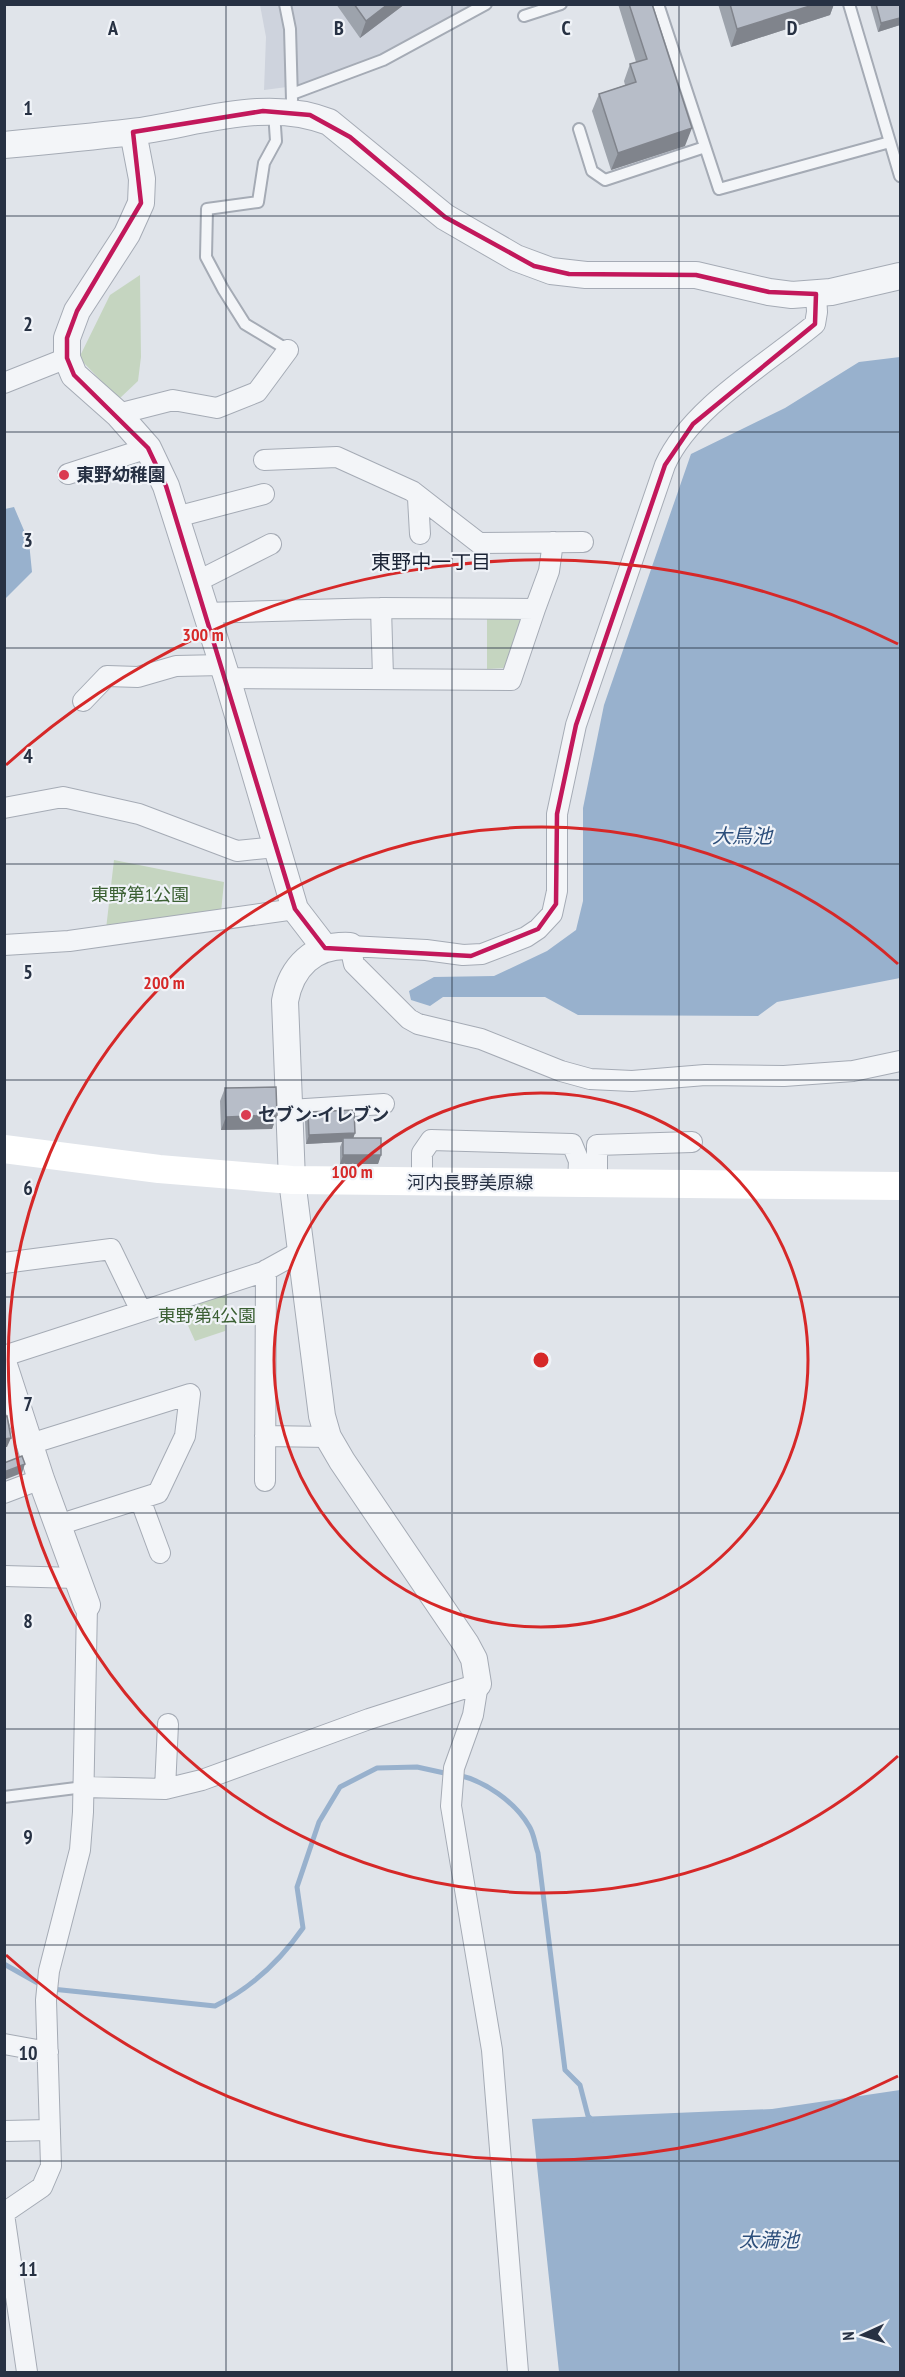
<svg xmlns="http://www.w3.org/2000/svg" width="905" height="2377" viewBox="0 0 905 2377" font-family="'PT Sans Narrow','Noto Sans JP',sans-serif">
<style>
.built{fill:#ced3dd}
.green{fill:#c5d5c0}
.water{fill:#98b1cd}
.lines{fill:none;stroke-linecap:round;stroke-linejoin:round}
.stream{stroke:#98b1cd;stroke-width:5}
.service-casing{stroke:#a5abb5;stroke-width:14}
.minor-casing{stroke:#a5abb5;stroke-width:22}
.tertiary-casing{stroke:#a5abb5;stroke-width:28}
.service{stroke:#f3f5f8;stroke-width:10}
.minor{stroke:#f3f5f8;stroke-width:20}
.tertiary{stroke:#f3f5f8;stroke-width:26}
.secondary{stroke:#fff;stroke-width:28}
.wall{fill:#9da3ac}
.shaded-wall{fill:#80848c}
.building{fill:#b7bdc8;stroke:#80848c;stroke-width:1.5}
.marked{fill:none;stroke:#c2185b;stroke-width:4.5;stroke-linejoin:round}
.grid{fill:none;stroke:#273143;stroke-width:1.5;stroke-opacity:0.55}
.ring{fill:none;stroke:#d62828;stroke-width:3}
.poi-dot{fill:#da3b51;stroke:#f0f3f8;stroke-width:2}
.labels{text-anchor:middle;stroke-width:4.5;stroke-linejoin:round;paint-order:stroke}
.poi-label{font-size:18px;font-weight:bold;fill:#273143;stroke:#f0f3f8;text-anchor:start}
.park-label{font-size:18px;fill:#3b6033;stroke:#f0f3f8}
.street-label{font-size:18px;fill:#273143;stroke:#f0f3f8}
.neighbourhood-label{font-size:20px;fill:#192234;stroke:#f0f3f8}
.water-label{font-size:20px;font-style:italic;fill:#2d4f7b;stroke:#f0f3f8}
.grid-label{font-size:20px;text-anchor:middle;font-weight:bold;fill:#273143;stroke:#f0f3f8;stroke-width:4.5;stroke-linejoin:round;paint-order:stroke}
.centre{fill:#d62828;stroke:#f0f3f8;stroke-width:3}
.ring-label{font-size:18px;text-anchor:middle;font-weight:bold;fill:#d62828;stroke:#f0f3f8;stroke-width:4.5;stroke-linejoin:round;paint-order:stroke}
</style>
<rect width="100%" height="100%" fill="#e0e4ea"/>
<!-- built -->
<path class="built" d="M260 5H471L386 52 310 84 264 90 266 37Z"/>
<!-- green -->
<path class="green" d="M140 275 141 357 138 381 119 399 79 358 110 295Z
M487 614 517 615 522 622 505 668 487 669Z
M114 860 224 882 221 912 106 929Z
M228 1283 225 1331 195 1341 180 1308Z"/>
<!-- water -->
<path class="water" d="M900 357V978L777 1002 758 1016 578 1015 545 997H443L430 1006 411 1000 409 991 434 977 494 976 547 951 576 930 583 901V808L604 705 691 454 785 408 859 362Z
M14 507 29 542 32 572 5 599V509Z
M900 2090V2372H559L532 2119 772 2109Z"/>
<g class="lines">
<!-- stream -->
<path class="stream" d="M458 1775C485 1781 515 1802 529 1826 534 1833 535 1845 538 1853L565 2070 580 2085 588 2116 592 2120
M4 1964 43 1986
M52 1989 215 2006C251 1988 280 1961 303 1928L297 1887 319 1822 340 1787 377 1768 417 1767 449 1774"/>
<!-- service casing -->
<g class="service-casing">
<path id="service" d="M285 4 290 29 292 100
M658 4 719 189 890 142
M849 4 900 176
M524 16 561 4
M292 94 383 60 486 4
M274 112 276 141 264 163 258 202 207 209 206 257 223 289 245 324 288 350
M579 129 592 171 605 180 705 147
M4 1797 84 1787"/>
</g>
<!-- minor casing -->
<g class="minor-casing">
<path id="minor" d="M816 294 817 312 815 324C767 364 691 407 665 465L576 725 557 814V891L552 914 538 929 526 937 482 954 463 955 426 950 350 946 354 964 409 1019 418 1024 481 1039 561 1071 590 1079 632 1081 705 1075 784 1076 853 1071 900 1061
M4 383 67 358
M118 414 173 400 217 408 257 392 288 350
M264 460 337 457 412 491 479 543 583 542
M68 474 148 448
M418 498 420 534
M176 517 264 494
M196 582 271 544
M381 608 383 677
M535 609 549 571 553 542
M205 613 381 608 535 609 511 680 227 678
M83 701 107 676 138 677 176 666 223 665
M4 808 63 797 139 814 237 851 276 847
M4 945 69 941 295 909
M290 1110 384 1104
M422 1183V1153L431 1140 572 1144 579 1161 578 1183
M597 1183V1145L692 1142
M4 1263 111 1249 141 1311
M4 1356 263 1272 301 1251
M265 1436 328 1437
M30 1444 190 1394 185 1436 158 1493 58 1525
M265 1481 266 1270
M4 1493 41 1479
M140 1499 160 1553
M4 1576 77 1578
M84 1787 165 1789 202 1780 369 1719 478 1684 473 1715 454 1768 451 1806 492 2050 518 2372
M165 1789 168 1724
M4 2044 48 2052
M4 2131 50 2130
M4 2213 42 2187 51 2166 46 2000 49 1971 80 1850 83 1812 87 1605
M4 2214 27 2372"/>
</g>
<!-- tertiary casing -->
<g class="tertiary-casing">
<path id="tertiary" d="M133 132 142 179 141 203 127 234 77 311 67 338V358L74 375 118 414 148 448 166 486 227 678 295 909 325 948
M4 145C47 141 89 137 132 132 196 124 266 97 329 122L445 217 516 258 551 271 586 275H696L769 292 792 295 831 292 900 276
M350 946C314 944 291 967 285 1001L292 1180 322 1416 328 1437 342 1461 466 1644 474 1659 478 1684
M4 1365 41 1479 87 1605"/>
</g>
<!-- service -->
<use href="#service" class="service"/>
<!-- minor -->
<use href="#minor" class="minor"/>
<!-- tertiary -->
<use href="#tertiary" class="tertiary"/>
<!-- secondary -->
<path class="secondary" d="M4 1149 159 1169 292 1180 900 1186"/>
</g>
<!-- wall -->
<path class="wall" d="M336 4H405L360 38Z
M618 4H652L685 146 611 170 592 111 599 94 625 85 624 81 630 64 636 62Z
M718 4H834L830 15 731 47Z
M870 4H900V25L878 32Z
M225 1088 277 1115 272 1129 221 1130 220 1101Z
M308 1112 355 1133 353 1138 381 1155 378 1164H340V1147L342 1142 306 1144 305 1121Z"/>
<!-- shaded-wall -->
<path class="shaded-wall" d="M388 4H405L360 38 366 21Z
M816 4H834L830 15 731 47 737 29Z
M900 18V25L878 32 881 23Z
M692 128 685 146 611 170 618 153Z
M277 1115 272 1129 221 1130 226 1117Z
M355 1133 352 1142 343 1138 342 1142 306 1144 309 1135Z
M343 1155H381L378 1164H340Z
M11 1438 7 1447H4V1439Z
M25 1464 22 1473 4 1480V1472Z"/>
<!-- building -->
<path class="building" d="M354 4H388L366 21Z
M629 4H652L692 128 618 153 599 94 636 82 630 64 647 59Z
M730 4H816L737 29Z
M876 4H900V18L881 23Z
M276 1087 277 1115 226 1117 225 1088Z
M354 1110 355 1133 309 1135 308 1112Z
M343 1138H381V1155H343Z
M7 1416 11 1438 4 1439V1417Z
M22 1456 25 1464 4 1472V1463Z"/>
<!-- marked area -->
<path class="marked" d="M263 111 310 115 350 137 445 217 534 266 569 274 696 275 769 292 816 294 815 324 693 424 665 465 576 725 557 814 556 904 538 929 471 956 325 948 295 909 166 486 148 448 74 375 67 358V338L77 311 141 203 133 132Z"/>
<!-- grid -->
<path class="grid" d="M226 4V2372M452 4V2372M679 4V2372M4 216H900M4 432H900M4 648H900M4 864H900M4 1080H900M4 1297H900M4 1513H900M4 1729H900M4 1945H900M4 2161H900"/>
<!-- distance rings -->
<g class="ring">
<circle cx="541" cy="1360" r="267"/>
<path d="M898 1756A533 533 0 1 1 898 964"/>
<path d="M898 2076A800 800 0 0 1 6 1955M6 765A800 800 0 0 1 898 644"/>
</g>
<!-- markers -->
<g class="poi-dot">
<circle cx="64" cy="475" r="6"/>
<circle cx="246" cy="1115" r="6"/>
</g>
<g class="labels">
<!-- poi labels -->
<g class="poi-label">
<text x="76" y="481">東野幼稚園</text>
<text x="258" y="1121">セブン-イレブン</text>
</g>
<!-- park labels -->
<g class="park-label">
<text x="140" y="901">東野第1公園</text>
<text x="207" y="1322">東野第4公園</text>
</g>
<!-- street labels -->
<g class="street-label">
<text x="470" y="1189">河内長野美原線</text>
</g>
<!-- neighbourhood labels -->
<g class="neighbourhood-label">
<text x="431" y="569">東野中一丁目</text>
</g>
<!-- water labels -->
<g class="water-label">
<text x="742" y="843">大鳥池</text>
<text x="769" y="2247">太満池</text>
</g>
</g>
<g class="grid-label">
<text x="113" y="35">A</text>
<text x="339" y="35">B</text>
<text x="566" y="35">C</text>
<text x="792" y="35">D</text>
<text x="28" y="115">1</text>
<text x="28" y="331">2</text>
<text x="28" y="547">3</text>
<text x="28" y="763">4</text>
<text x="28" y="979">5</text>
<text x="28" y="1195">6</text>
<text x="28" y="1411">7</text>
<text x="28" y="1628">8</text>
<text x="28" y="1844">9</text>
<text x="28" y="2060">10</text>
<text x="28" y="2276">11</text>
</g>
<circle cx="541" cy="1360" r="9" class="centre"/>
<g class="ring-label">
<text x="203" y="641">300 m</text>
<text x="164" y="989">200 m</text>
<text x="352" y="1178">100 m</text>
</g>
<!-- border -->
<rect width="905" height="2377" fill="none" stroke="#273143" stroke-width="12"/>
<!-- north arrow -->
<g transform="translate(863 2335) rotate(266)" stroke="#f0f3f8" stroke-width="4.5" paint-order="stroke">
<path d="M0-4.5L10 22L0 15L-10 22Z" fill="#273143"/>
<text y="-9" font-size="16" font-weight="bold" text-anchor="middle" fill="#273143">N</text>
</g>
</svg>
